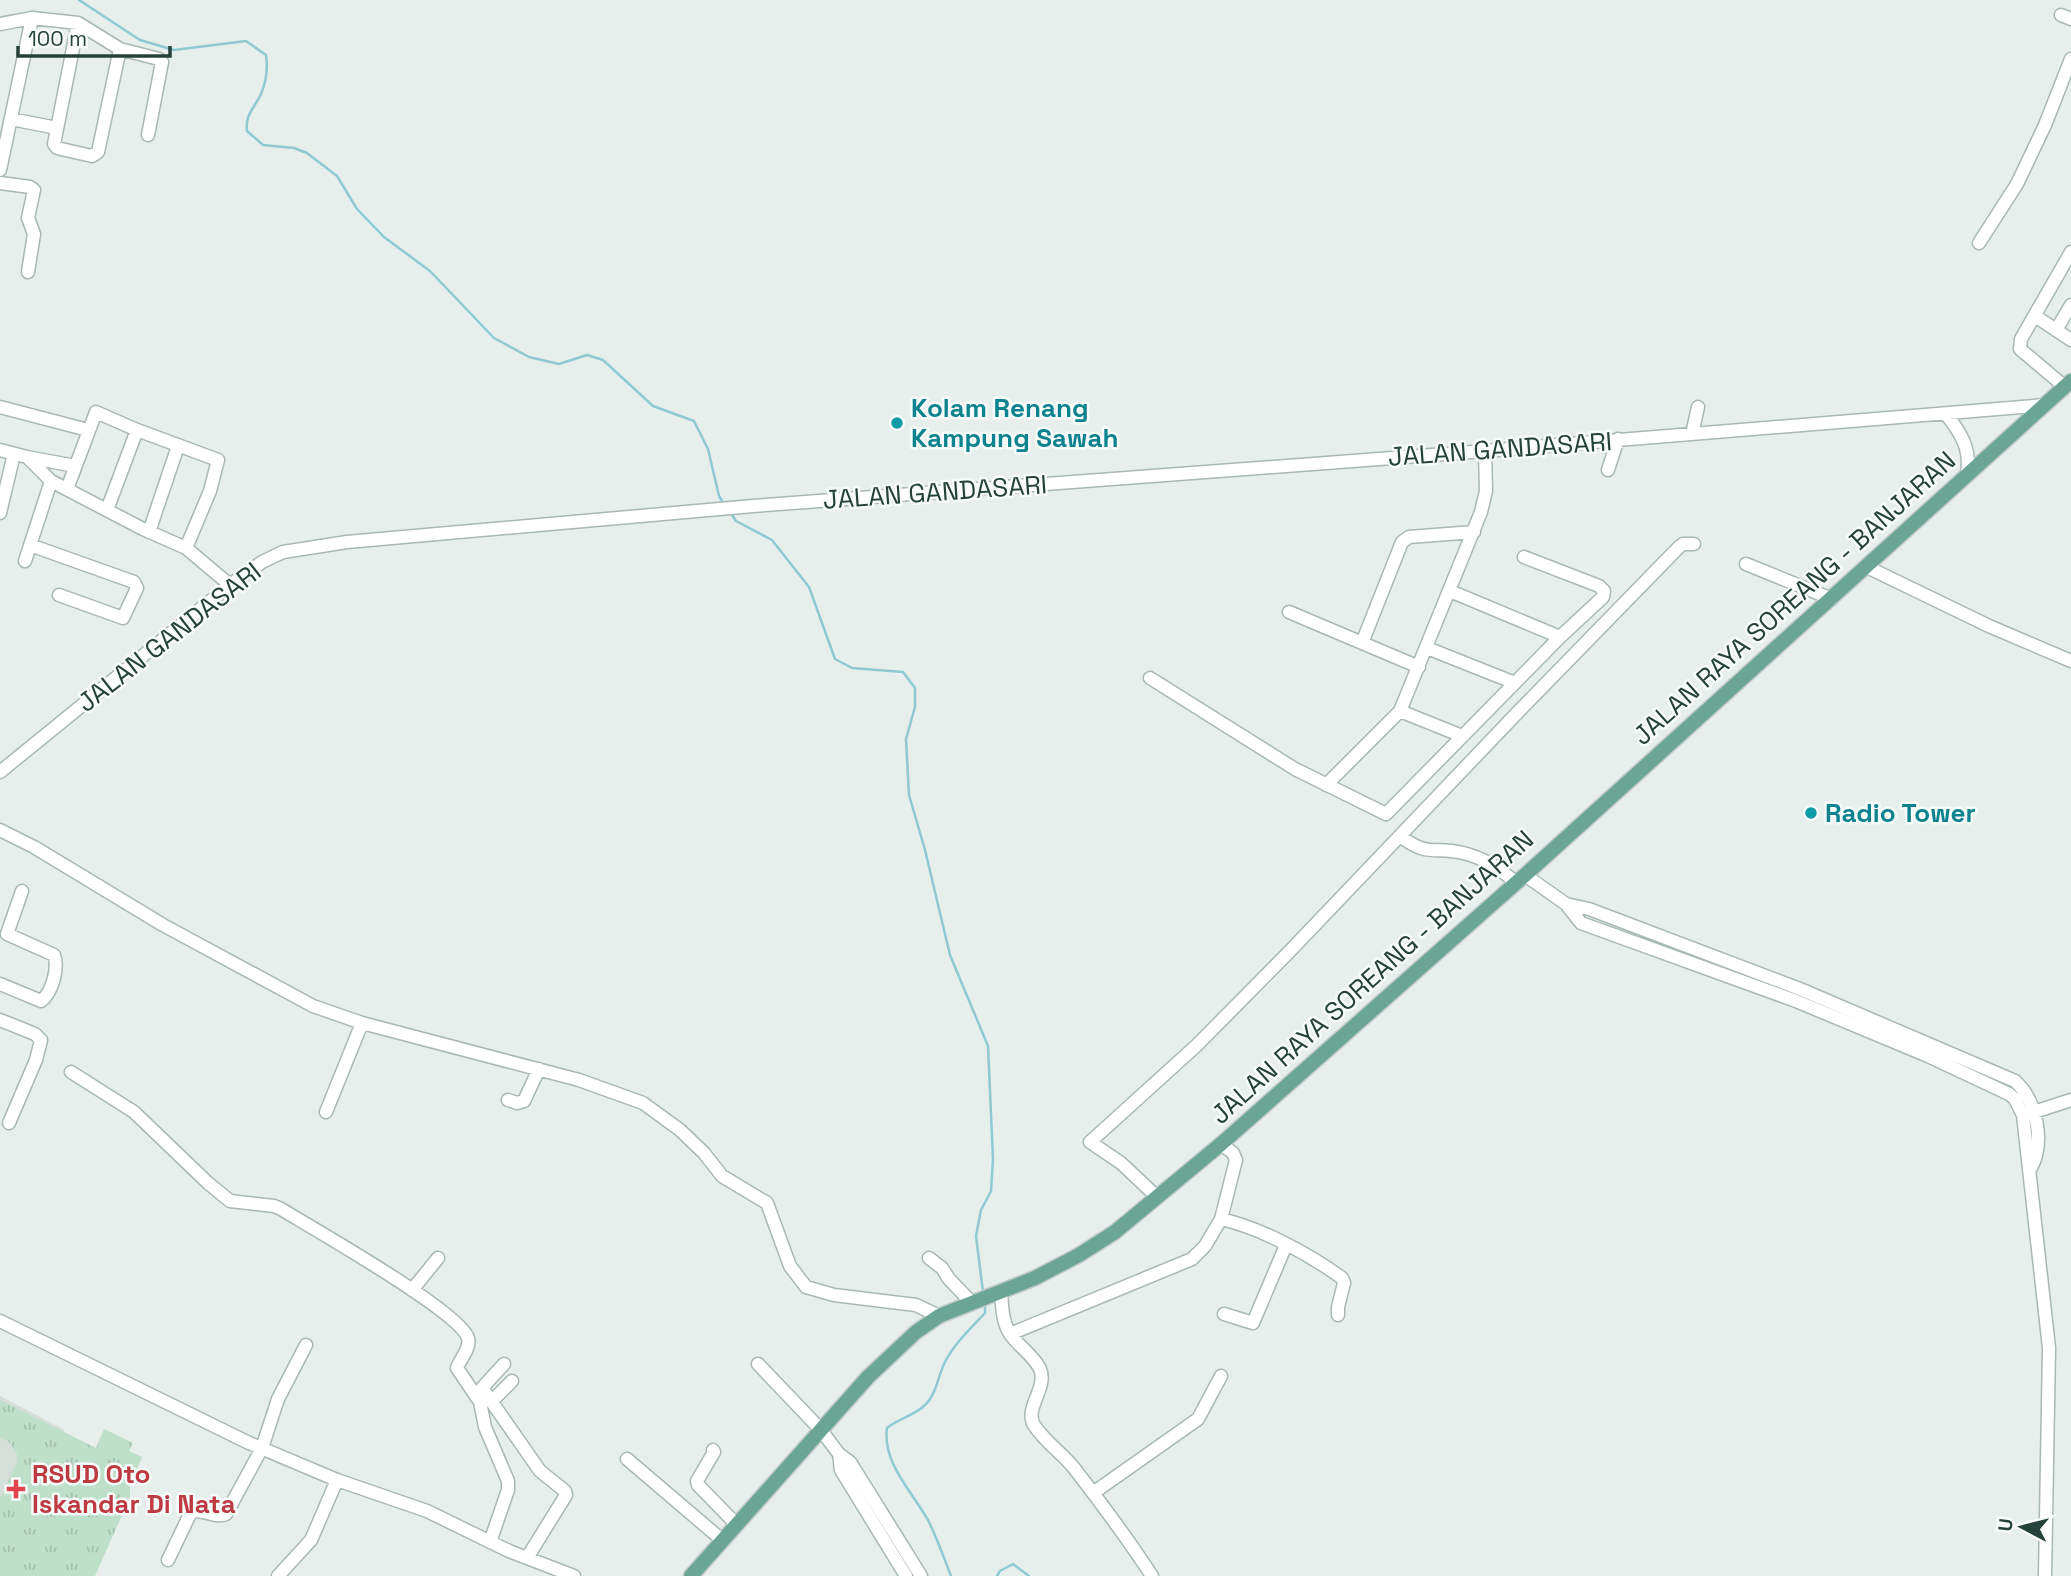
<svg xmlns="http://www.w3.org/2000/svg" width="2071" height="1576" viewBox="0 0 2071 1576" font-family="'Space Grotesk',sans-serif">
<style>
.built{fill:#d4dfda}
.grass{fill:url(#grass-tufts)}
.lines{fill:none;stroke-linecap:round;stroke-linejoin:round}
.stream{stroke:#8ec9d4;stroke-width:2.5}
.minor-casing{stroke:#a8b8b2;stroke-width:15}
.major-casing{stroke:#c2cac8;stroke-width:17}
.minor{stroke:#fff;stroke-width:12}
.major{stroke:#6aa596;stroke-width:14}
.culture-dot{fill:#0f9aa8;stroke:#f7fbf9;stroke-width:2.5}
.health-dot{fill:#e0444e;stroke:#f7fbf9;stroke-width:2.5}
.labels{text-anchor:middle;stroke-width:5;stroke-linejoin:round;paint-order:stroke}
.culture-label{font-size:26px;font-weight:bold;fill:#0d838f;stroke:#f7fbf9;text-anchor:start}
.street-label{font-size:26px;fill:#24423a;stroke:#f7fbf9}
.health-label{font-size:26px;font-weight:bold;fill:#be3a42;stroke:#f7fbf9;text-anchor:start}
</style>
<defs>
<pattern id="grass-tufts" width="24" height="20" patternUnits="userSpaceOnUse" patternTransform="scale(1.75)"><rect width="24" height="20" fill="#bfe0c8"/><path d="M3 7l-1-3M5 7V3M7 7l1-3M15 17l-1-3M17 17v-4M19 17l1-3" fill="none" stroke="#a4c1ad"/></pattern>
</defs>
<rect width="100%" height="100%" fill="#e6efeb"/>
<!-- built -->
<path class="built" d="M0 1396 65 1430 0 1548Z"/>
<!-- grass -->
<path class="grass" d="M0 1400 96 1448 104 1429 133 1443 129 1451 142 1457 130 1486V1497L95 1576H0V1499L17 1463V1453L8 1441 0 1438Z"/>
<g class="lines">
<!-- stream -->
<path class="stream" d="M79 0 140 40 174 50 246 41 266 55C268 68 266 82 261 94 254 109 245 114 247 131L263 145 294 148 307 153 337 176 357 209 384 237 430 271 494 338 529 357 559 364 587 355 603 360 653 406 694 421 708 449 719 496 724 504
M730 512 736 521 772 540 809 587 835 659 852 668 903 672 915 688V707L906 739 909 795 925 850 950 955 988 1046 993 1159 991 1191 981 1210 976 1236 983 1292
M951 1576C944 1558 937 1538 928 1520 912 1492 882 1462 887 1428 899 1418 914 1416 925 1405 937 1394 938 1374 946 1360 956 1342 971 1328 985 1313V1302
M997 1576 1000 1571 1013 1564 1029 1576"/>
<!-- minor casing -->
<g class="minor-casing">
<path id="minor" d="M2061 15 2071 19
M78 23 54 144 57 148 92 156 98 152 120 49
M0 24 32 18 78 23 120 49 159 59 162 62 148 135
M11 119 57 128
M0 170 32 18
M0 183 30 187 34 190 28 218 34 234 28 272
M1979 243 2017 184 2045 125 2071 59
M2071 305 2056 330 2071 340
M2035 316 2056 330
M2065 387 2020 349 2021 339 2071 252
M0 407 88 430
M1946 414C1961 433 1971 449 1967 473
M1692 434 1698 407
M0 450 27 457 51 481 143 529 186 548 230 585
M27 457 75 466
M1608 470 1618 439
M67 489 96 412 137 430 218 460 210 491 186 548
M107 510 137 430
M0 513 14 454
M149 532 178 446
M30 545 134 582 137 588 123 618 59 595
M25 561 51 481
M1746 564 1832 599
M1867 567 1989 626 2071 661
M1450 591 1560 637
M1289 612 1419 667
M1362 643 1402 542 1409 537 1474 532
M1427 648 1515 683
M1150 678 1295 769 1386 814 1560 637 1603 597 1604 591 1599 586 1524 557
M1400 711 1462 736
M0 772 230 585 262 562 283 552 347 542 753 506 1485 451 2045 405
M1326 785 1400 711 1481 512 1486 491 1485 451
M0 830 34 847 163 925 313 1006 362 1023 579 1080 643 1103 680 1130 704 1153 722 1176 767 1203 790 1266 806 1287 834 1295 916 1305 939 1316
M1400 836C1429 858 1434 846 1463 853 1484 858 1500 868 1516 883
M1525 875 1566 904 1581 923 1796 1001 1928 1056 2009 1094 2015 1099 2023 1115 2049 1348 2045 1576
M1566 904 1589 909 1800 989 2015 1081C2037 1101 2045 1142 2031 1168
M0 984 41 1001C52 993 59 968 54 955L7 934 22 891
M0 1020 35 1034 41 1040 36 1060 9 1123
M71 1072 134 1112 208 1183 230 1201 274 1206 281 1209C312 1228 459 1311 468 1338 471 1348 460 1359 457 1368L480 1402 485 1427 508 1481V1490L490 1542
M508 1100 517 1103 524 1101 539 1069
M326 1112 362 1023
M2034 1112 2071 1100
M1221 1144 1233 1153 1236 1160 1221 1219
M1157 1197 1121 1163 1090 1142 1196 1046 1289 952 1519 711 1679 547 1683 544H1694
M929 1258 942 1268 949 1279 971 1302
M412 1290 438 1258
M1001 1291C1002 1305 1002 1320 1009 1332 1017 1346 1033 1354 1040 1369 1048 1388 1024 1408 1034 1425 1044 1441 1062 1453 1074 1468 1101 1503 1128 1539 1152 1576
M1224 1314 1253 1323 1286 1245
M0 1321 249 1443 337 1480 427 1511 509 1551 574 1576
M1010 1334 1192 1259 1205 1246 1221 1219C1261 1228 1309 1254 1342 1278L1344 1283 1338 1307V1315
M504 1364 482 1388 540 1471 565 1491 566 1495 527 1558
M758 1364 821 1430 839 1454 850 1462 921 1576
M491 1402 512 1381
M713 1450 714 1452 697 1481 698 1485 736 1524
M839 1454 841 1470 906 1576
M627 1459 722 1540
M1093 1493 1198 1419 1221 1376
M168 1560 191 1512C203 1508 215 1519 226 1514L262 1448 278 1399 306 1345
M278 1576 311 1540 337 1480"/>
</g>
<!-- major casing -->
<g class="major-casing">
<path id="major" d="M691 1576 868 1377 916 1332 939 1316 1035 1278 1079 1255 1115 1232 1221 1144 1525 875 2071 381"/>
</g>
<!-- minor -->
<use href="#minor" class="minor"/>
<!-- major -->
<use href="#major" class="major"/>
</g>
<!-- markers -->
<g class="culture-dot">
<circle cx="897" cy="423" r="7"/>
<circle cx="1811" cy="813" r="7"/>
</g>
<path class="health-dot" d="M12.5 1478.5h7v7h7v7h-7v7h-7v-7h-7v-7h7z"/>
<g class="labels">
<!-- culture labels -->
<g class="culture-label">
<text x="911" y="417">Kolam Renang<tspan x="911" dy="30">Kampung Sawah</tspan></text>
<text x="1825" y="822">Radio Tower</text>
</g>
<!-- street labels -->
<g class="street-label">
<text transform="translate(1500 449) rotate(-4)" y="9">JALAN GANDASARI</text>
<text transform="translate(935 492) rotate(-4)" y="9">JALAN GANDASARI</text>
<text transform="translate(1794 598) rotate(-42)" y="9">JALAN RAYA SOREANG - BANJARAN</text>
<text transform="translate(169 637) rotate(-38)" y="9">JALAN GANDASARI</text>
<text transform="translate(1372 977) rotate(-42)" y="9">JALAN RAYA SOREANG - BANJARAN</text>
</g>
<!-- health labels -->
<g class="health-label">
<text x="32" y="1483">RSUD Oto<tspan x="32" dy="30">Iskandar Di Nata</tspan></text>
</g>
</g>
<!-- north arrow -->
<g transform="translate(2022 1527) rotate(277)" stroke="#f7fbf9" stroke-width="5" paint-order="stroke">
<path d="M0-5L12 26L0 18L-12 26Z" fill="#24423a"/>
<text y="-10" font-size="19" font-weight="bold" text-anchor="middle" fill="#24423a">U</text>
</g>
<!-- scale -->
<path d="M18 46v10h152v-10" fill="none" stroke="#24423a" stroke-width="3.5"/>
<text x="28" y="46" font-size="21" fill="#24423a" stroke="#f7fbf9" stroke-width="5" paint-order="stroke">100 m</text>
</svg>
